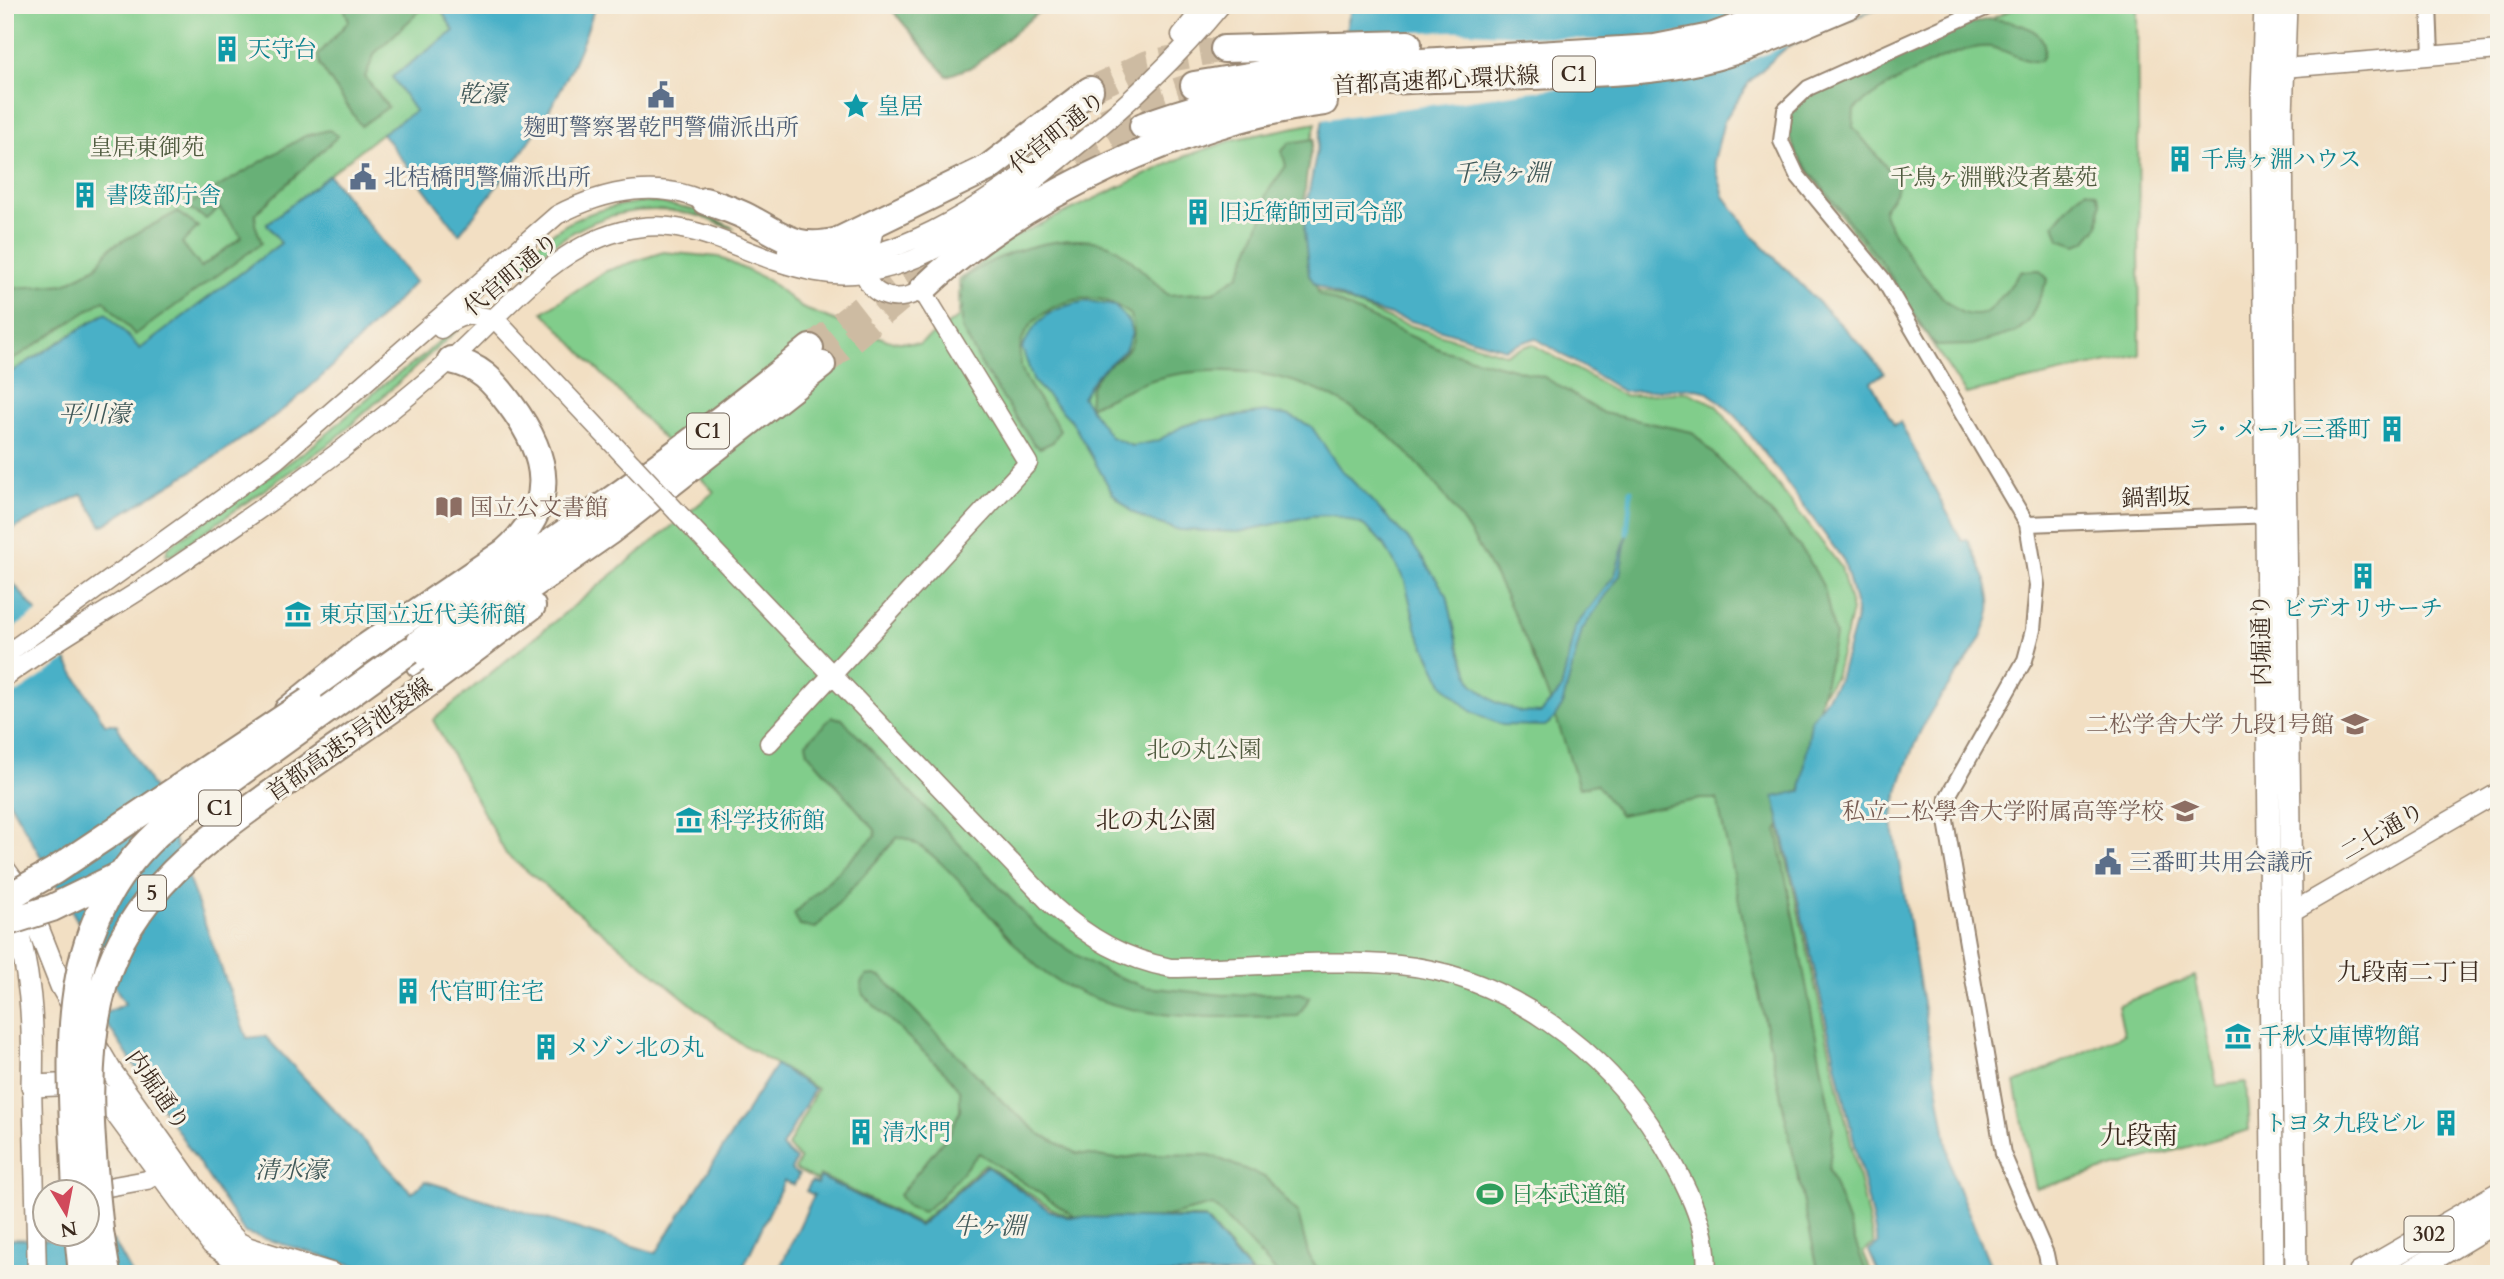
<svg xmlns="http://www.w3.org/2000/svg" width="2504" height="1279" viewBox="0 0 2504 1279" font-family="Cardo,'Noto Serif JP',serif">
<style>
.green{fill:#81cd8b;stroke:#5e7c54;stroke-width:2}
.forest{fill:#68b077;stroke:#526d4a;stroke-width:2}
.water{fill:#48b0c7;stroke:#426d72;stroke-width:2}
.pier{fill:#f2dfc3}
.lines{fill:none;stroke-linecap:round;stroke-linejoin:round}
.stream{stroke:#48b0c7;stroke-width:5}
.motorway-tunnel{stroke:#cdbba2;stroke-width:26;stroke-dasharray:26 13;stroke-linecap:butt}
.minor-casing{stroke:#968470;stroke-width:18}
.tertiary-casing{stroke:#968470;stroke-width:21}
.secondary-casing{stroke:#968470;stroke-width:24}
.primary-casing{stroke:#968470;stroke-width:26}
.motorway-casing{stroke:#968470;stroke-width:30}
.minor{stroke:#fff;stroke-width:14}
.tertiary{stroke:#fff;stroke-width:18}
.secondary{stroke:#fff;stroke-width:21}
.primary{stroke:#fff;stroke-width:23}
.motorway{stroke:#fff;stroke-width:26}
.tertiary-bridge-casing{stroke:#968470;stroke-width:21;stroke-linecap:butt}
.motorway-bridge-casing{stroke:#968470;stroke-width:30;stroke-linecap:butt}
.tertiary-bridge{stroke:#fff;stroke-width:18}
.motorway-bridge{stroke:#fff;stroke-width:26}
.labels{text-anchor:middle;stroke-width:6;stroke-linejoin:round;paint-order:stroke}
.shield{fill:#f7f3e8;stroke:#73665b;stroke-width:2}
.shield-label{font-size:21px;font-weight:bold;fill:#3b2a1e}
.culture-label{font-size:23px;fill:#0d838f;stroke:#f7f3e8;text-anchor:start}
.street-label{font-size:23px;fill:#3b2a1e;stroke:#f7f3e8}
.service-label{font-size:23px;fill:#4e5e75;stroke:#f7f3e8;text-anchor:start}
.park-label{font-size:23px;fill:#505b3f;stroke:#f7f3e8}
.education-label{font-size:23px;fill:#785e54;stroke:#f7f3e8;text-anchor:end}
.leisure-label{font-size:23px;fill:#27864d;stroke:#f7f3e8;text-anchor:start}
.water-label{font-size:24px;font-style:italic;fill:#405959;stroke:#f7f3e8}
.neighbourhood-label{font-size:24px;fill:#3b2a1e;stroke:#f7f3e8}
.quarter-label{font-size:26px;fill:#3b2a1e;stroke:#f7f3e8}
</style>
<rect width="100%" height="100%" fill="#f7f3e8"/>
<filter id="ink" filterUnits="userSpaceOnUse"><feTurbulence type="fractalNoise" baseFrequency=".0143" numOctaves="2"/><feDisplacementMap in="SourceGraphic" scale="14" xChannelSelector="R" yChannelSelector="G"/><feConvolveMatrix kernelMatrix="1 2 1 2 8 2 1 2 1" color-interpolation-filters="sRGB"/></filter>
<filter id="wash" filterUnits="userSpaceOnUse"><feTurbulence type="fractalNoise" baseFrequency=".00686" numOctaves="4" result="noise"/><feDisplacementMap in="SourceGraphic" scale="28" xChannelSelector="R" yChannelSelector="G"/><feGaussianBlur stdDeviation="1.57" result="paint"/><feColorMatrix in="noise" values="0 0 0 0 0 0 0 0 0 0 0 0 0 0 0 0 0 1.4 0 .05"/><feComposite in="paint" operator="in"/></filter>
<g filter="url(#wash)">
<rect width="100%" height="100%" fill="#f2dfc3"/>
<!-- green -->
<path class="green" d="M5 5H438L454 31 392 77 416 111 382 133 267 224 281 243 140 350 105 313 5 376Z
M2022 5H2137L2140 355 1966 394 1888 277 1804 167 1797 153 1813 97Z
M1316 123C1299 189 1297 219 1310 286L1395 321 1505 354 1532 344 1624 396 1688 392 1716 405 1841 567 1852 611 1835 677 1811 709 1772 796 1874 1244 1863 1252 1872 1274H1253L1205 1218 1068 1216 1051 1208 985 1164 919 1224 820 1175 817 1181 795 1169 800 1160 788 1146 817 1089 737 1041 506 854 433 720 714 492 543 312 606 271 663 252 719 257 768 280 802 308 890 341 919 344 959 317V280L1013 237 1183 157 1236 139Z
M650 201 699 211 735 229C722 226 711 220 699 216 619 195 564 230 508 282L502 283V277C554 229 576 208 650 201Z
M460 322 464 324 333 441 172 555H166L168 547 311 447 384 384 422 357Z
M2195 976 2217 1086 2246 1082 2249 1130 2036 1189 2015 1083 2124 1034 2118 1005Z"/>
<!-- forest -->
<path class="forest" d="M343 5H426L375 53 365 77 388 107 361 126 320 65 318 55 349 21Z
M888 5H1047L974 66 947 76Z
M1988 19C2011 20 2057 29 2041 61 2024 64 2007 49 1990 47 1957 44 1878 88 1854 110L1853 127 1898 181 1895 193 1883 210C1888 232 1940 302 1961 312 1966 315 1977 316 1982 314 1993 311 2013 281 2022 271L2039 270 2048 279 2029 321 2016 332 1972 345 1937 346 1930 339 1883 264 1796 154 1788 132V119L1796 104 1816 88 1951 30Z
M329 130 338 136 256 213 255 224 262 243 135 335 104 300 5 365V289L65 284 96 267 111 247 177 212 198 227 182 243 201 267 242 237 219 208 206 219 186 206 305 136Z
M1314 139C1300 193 1300 241 1319 294L1441 350 1544 377 1603 413 1692 432 1774 516 1807 556 1824 588 1835 636 1801 789 1777 831 1833 1127 1829 1170 1867 1274H1819L1717 799H1701L1620 815 1596 784 1579 788C1523 604 1414 334 1173 375 1143 380 1116 395 1089 407 1090 401 1089 391 1092 385 1107 354 1144 361 1131 315 1123 309 1113 303 1103 300 1072 292 1023 315 1020 350 1017 382 1047 404 1060 430L1053 442 1040 448 1034 444 985 371 962 329V281C990 253 1077 226 1115 248 1134 260 1151 280 1168 295L1214 292 1239 275 1264 213 1266 194 1286 166 1282 151 1289 143Z
M2087 190 2096 193 2100 202 2099 225 2085 242 2076 245 2059 239 2054 224 2075 199Z
M832 717 842 719 1038 928 1078 956 1108 973 1145 987 1224 995 1300 993 1310 997 1298 1016C1211 1017 1126 1025 1049 976 1010 950 938 839 898 837L816 928 800 926 794 914 876 835 875 830 808 753 806 743Z
M875 975 883 978 1004 1103 1040 1134 1076 1153 1118 1159 1149 1154 1210 1155 1267 1178 1298 1214 1309 1257 1322 1274H1278L1213 1205 1130 1225 1077 1218 979 1153 937 1201 923 1212 908 1207 899 1195 951 1131 960 1110V1091L945 1072 863 995 861 983 866 976Z"/>
<!-- water -->
<path class="water" d="M438 5H595C570 94 516 164 459 234L382 133 415 111 392 77 454 31Z
M1352 5H1886L1788 46 1766 66 1750 81 1724 121 1714 161 1724 196 1755 238 1860 344 1884 373 1871 382 1894 425 1900 422 1962 541 1968 540C1977 561 1993 587 1990 611 1986 641 1951 681 1934 707 1915 736 1896 788 1892 822L1952 1173 1994 1274H1879L1869 1251 1878 1244 1774 797 1801 791 1811 720 1839 679 1855 623 1857 611 1844 561 1779 472 1736 416 1719 401 1705 391 1691 388 1624 392 1535 338 1505 349 1357 305 1315 284 1309 275 1304 231 1307 202 1323 119Z
M329 175 415 282C373 325 332 371 285 408 228 452 163 488 102 526L82 494 5 533V376L106 313 140 349 281 243 267 224Z
M1088 301 1115 306 1129 322 1132 334 1125 350 1095 377 1082 397 1111 437 1132 446 1157 441 1183 426 1200 421 1267 412 1290 416 1311 426 1339 467 1411 542 1447 595 1458 645 1472 683 1495 702 1521 712 1541 713 1561 690 1575 627 1615 575 1627 533 1620 575 1582 630 1562 706 1553 720 1545 726 1502 725 1472 712 1444 686 1417 631 1405 581 1385 546 1375 535 1363 525 1335 515 1311 516 1239 532 1179 530 1147 520 1132 512 1113 494 1071 420 1034 382 1022 348C1038 316 1052 307 1088 301Z
M5 579H10L36 611 105 724H116L158 796 247 1038 265 1036 412 1193 425 1181 656 1253 776 1065 814 1089 782 1147 796 1160 791 1170 799 1175 794 1185 784 1181 740 1274H383L245 1233 101 1015 125 1004 5 794Z
M986 1166 1049 1210 1067 1217 1205 1219 1251 1274H777L814 1195 806 1191 811 1182 818 1184 820 1177 919 1226Z
M5 1239 114 1241 132 1274H5Z"/>
<!-- pier -->
<path class="pier" d="M1778 5H1882L1744 63 1700 75 1641 84 1550 89 1319 120 1339 34 1457 31 1608 41 1686 33Z
M39 611 69 658 5 701V634Z"/>
<g class="lines">
<!-- stream -->
<path class="stream" d="M1627 533 1631 490"/>
</g>
</g>
<g filter="url(#ink)">
<g class="lines">
<!-- motorway-tunnel -->
<path class="motorway-tunnel" d="M1090 90 1148 63 1224 49
M1105 121 1149 100 1194 85
M1015 208 1083 158 1143 126
M810 348 938 248
M822 365 900 299"/>
<!-- minor casing -->
<g class="minor-casing">
<path id="minor" d="M1992 5 1808 88 1785 110 1781 141 1797 175 1883 279 2027 524 2037 585 2033 630 2025 660 1947 798 1945 815 2003 1154 2046 1254 2050 1274
M2429 5 2431 55
M2027 524 2274 515"/>
</g>
<!-- tertiary casing -->
<g class="tertiary-casing">
<path id="tertiary" d="M1181 35 1205 5
M2284 68 2499 50
M787 251C876 287 996 196 1062 144
M441 329C460 313 471 313 495 319L632 464
M677 512 1054 907C1089 938 1124 959 1171 968 1246 968 1324 958 1399 965 1506 975 1605 1050 1660 1140 1682 1177 1711 1229 1706 1274
M5 655 276 460 557 215C605 190 662 178 712 205
M5 677C51 643 100 616 148 585 213 542 279 497 341 450 379 420 419 389 455 356 493 321 537 270 583 246 680 196 727 255 816 272 910 290 1002 207 1068 153 1124 108 1175 61 1221 5
M769 743 1028 463 922 290C894 306 864 296 863 261
M2290 913 2499 792
M32 1086 37 1274
M86 1191 147 1180 160 1172"/>
</g>
<!-- secondary casing -->
<g class="secondary-casing">
<path id="secondary" d="M2265 5 2262 92 2273 1274
M2286 5 2282 115 2284 379 2296 1274
M5 870 27 900 61 986 111 1071 220 1224 238 1243 248 1248 332 1274
M11 907C31 970 34 1021 32 1086L81 1084 101 1093 212 1244 243 1265 270 1274"/>
</g>
<!-- primary casing -->
<g class="primary-casing">
<path id="primary" d="M2360 1274 2499 1194
M2407 1274 2499 1219"/>
</g>
<!-- motorway casing -->
<g class="motorway-casing">
<path id="motorway" d="M1224 49 1408 44
M1194 85 1286 70 1655 48 1711 37 1798 5
M1143 126C1275 75 1418 81 1557 75 1600 72 1642 72 1684 64 1741 54 1796 27 1849 5
M705 201C720 206 737 211 751 219 785 237 797 251 838 241L988 168 1090 90
M864 254 871 225
M922 290C1020 195 1189 119 1324 102
M493 581C603 509 708 432 810 348
M420 642 511 576
M419 664 610 531 822 365
M432 681 532 606
M288 710 360 651 505 552C559 505 549 456 510 404 493 381 480 366 451 360
M100 1231 107 1274
M78 1234 82 1274"/>
</g>
<!-- minor -->
<use href="#minor" class="minor"/>
<!-- tertiary -->
<use href="#tertiary" class="tertiary"/>
<!-- secondary -->
<use href="#secondary" class="secondary"/>
<!-- primary -->
<use href="#primary" class="primary"/>
<!-- motorway -->
<use href="#motorway" class="motorway"/>
<!-- tertiary-bridge casing -->
<g class="tertiary-bridge-casing">
<path id="tertiary-bridge" d="M632 464 677 512"/>
</g>
<!-- motorway-bridge casing -->
<g class="motorway-bridge-casing">
<path id="motorway-bridge" d="M5 899 54 871 309 701
M5 923 52 908 120 875
M76 1192C71 1057 51 924 166 826L409 651
M100 1231C92 1151 81 1062 104 984 132 887 216 833 293 778 340 746 386 713 432 681"/>
</g>
<!-- tertiary-bridge -->
<use href="#tertiary-bridge" class="tertiary-bridge"/>
<!-- motorway-bridge -->
<use href="#motorway-bridge" class="motorway-bridge"/>
</g>
</g>
<!-- icons -->
<defs>
<g id="building-bare" transform="scale(2.1)"><path d="M-4-6H4V6H1V3H-1V6H-4ZM-2.5-4.3h1.7v1.8h-1.7ZM.8-4.3h1.7v1.8H.8ZM-2.5-1h1.7V.8h-1.7ZM.8-1h1.7V.8H.8Z" fill="#0f9aa8" stroke="#f7f3e8" stroke-width="2.5" paint-order="stroke"/></g>
<g id="civic-bare" transform="scale(2.1)"><path d="M-.6-6.5H3V-4.5H.6V-3L4-1V1h2V6H-6V1h2V-1L-.6-3ZM-1.2 2.5V6h2.4V2.5Z" fill="#5c6f8a" stroke="#f7f3e8" stroke-width="2.5" paint-order="stroke"/></g>
<g id="sight-bare" transform="scale(2.1)"><path d="M0-6L1.8-2.2L6-1.7L2.9 1.2L3.7 5.4L0 3.3L-3.7 5.4L-2.9 1.2L-6-1.7L-1.8-2.2Z" fill="#0f9aa8" stroke="#f7f3e8" stroke-width="2.5" paint-order="stroke"/></g>
<g id="library-bare" transform="scale(2.1)"><path d="M-6-4Q-3-5.5-.7-3.5V5Q-3 3-6 4ZM6-4Q3-5.5 .7-3.5V5Q3 3 6 4Z" fill="#8d6e63" stroke="#f7f3e8" stroke-width="2.5" paint-order="stroke"/></g>
<g id="museum-bare" transform="scale(2.1)"><path d="M0-6L6-3V-2H-6V-3ZM-5-1h2V3h-2ZM-1-1h2V3h-2ZM3-1h2V3H3ZM-6 4H6V6H-6Z" fill="#0f9aa8" stroke="#f7f3e8" stroke-width="2.5" paint-order="stroke"/></g>
<g id="university-bare" transform="scale(2.1)"><path d="M0-5L7-2L0 1L-7-2ZM-4 1L0 2.5L4 1V4Q0 6-4 4Z" fill="#8d6e63" stroke="#f7f3e8" stroke-width="2.5" paint-order="stroke"/></g>
<g id="school-bare" transform="scale(2.1)"><path d="M0-5L7-2L0 1L-7-2ZM-4 1L0 2.5L4 1V4Q0 6-4 4Z" fill="#8d6e63" stroke="#f7f3e8" stroke-width="2.5" paint-order="stroke"/></g>
<g id="stadium-bare" transform="scale(2.1)"><path d="M0-5a6.5 5 0 1 0 0 10a6.5 5 0 1 0 0-10ZM-3.5-1.8h7v3.6h-7Z" fill="#2e9e5b" stroke="#f7f3e8" stroke-width="2.5" paint-order="stroke"/></g>
</defs>
<g fill-rule="evenodd">
<use href="#building-bare" x="227" y="49"/>
<use href="#civic-bare" x="661" y="95"/>
<use href="#sight-bare" x="856" y="106"/>
<use href="#building-bare" x="2180" y="159"/>
<use href="#civic-bare" x="363" y="177"/>
<use href="#building-bare" x="85" y="195"/>
<use href="#building-bare" x="1198" y="212"/>
<use href="#building-bare" x="2392" y="429"/>
<use href="#library-bare" x="449" y="507"/>
<use href="#building-bare" x="2363" y="576"/>
<use href="#museum-bare" x="298" y="614"/>
<use href="#university-bare" x="2355" y="724"/>
<use href="#school-bare" x="2185" y="811"/>
<use href="#museum-bare" x="689" y="820"/>
<use href="#civic-bare" x="2108" y="862"/>
<use href="#building-bare" x="408" y="991"/>
<use href="#museum-bare" x="2238" y="1036"/>
<use href="#building-bare" x="546" y="1047"/>
<use href="#building-bare" x="2446" y="1123"/>
<use href="#building-bare" x="861" y="1132"/>
<use href="#stadium-bare" x="1490" y="1194"/>
</g>
<g class="labels">
<!-- shield labels -->
<g class="shield">
<rect x="1553" y="56.5" width="42" height="35" rx="5"/>
<rect x="687" y="413.5" width="42" height="35" rx="5"/>
<rect x="199" y="790.5" width="42" height="35" rx="5"/>
<rect x="138" y="875.5" width="28" height="35" rx="5"/>
<rect x="2404.5" y="1216.5" width="49" height="35" rx="5"/>
</g>
<g class="shield-label">
<text x="1574" y="81">C1</text>
<text x="708" y="438">C1</text>
<text x="220" y="815">C1</text>
<text x="152" y="900">5</text>
<text x="2429" y="1241">302</text>
</g>
<!-- culture labels -->
<g class="culture-label">
<text x="248" y="57">天守台</text>
<text x="877" y="114">皇居</text>
<text x="2201" y="167">千鳥ヶ淵ハウス</text>
<text x="106" y="203">書陵部庁舎</text>
<text x="1219" y="220">旧近衛師団司令部</text>
<text x="2371" y="437" text-anchor="end">ラ・メール三番町</text>
<text x="2363" y="616" text-anchor="middle">ビデオリサーチ</text>
<text x="319" y="622">東京国立近代美術館</text>
<text x="710" y="828">科学技術館</text>
<text x="429" y="999">代官町住宅</text>
<text x="2259" y="1044">千秋文庫博物館</text>
<text x="567" y="1055">メゾン北の丸</text>
<text x="2425" y="1131" text-anchor="end">トヨタ九段ビル</text>
<text x="882" y="1140">清水門</text>
</g>
<!-- street labels -->
<g class="street-label">
<text transform="translate(1436 80) rotate(-3)" y="8">首都高速都心環状線</text>
<text transform="translate(1057 132) rotate(-39)" y="8">代官町通り</text>
<text transform="translate(511 274) rotate(-40)" y="8">代官町通り</text>
<text transform="translate(2156 497) rotate(-2)" y="8">鍋割坂</text>
<text transform="translate(2261 640) rotate(-91)" y="8">内堀通り</text>
<text transform="translate(349 739) rotate(-35)" y="8">首都高速5号池袋線</text>
<text transform="translate(2382 831) rotate(-30)" y="8">二七通り</text>
<text transform="translate(158 1090) rotate(55)" y="8">内堀通り</text>
</g>
<!-- service labels -->
<g class="service-label">
<text x="661" y="135" text-anchor="middle">麹町警察署乾門警備派出所</text>
<text x="384" y="185">北桔橋門警備派出所</text>
<text x="2129" y="870">三番町共用会議所</text>
</g>
<!-- park labels -->
<g class="park-label">
<text x="147" y="155">皇居東御苑</text>
<text x="1994" y="185">千鳥ヶ淵戦没者墓苑</text>
<text x="1204" y="757">北の丸公園</text>
</g>
<!-- education labels -->
<g class="education-label">
<text x="470" y="515" text-anchor="start">国立公文書館</text>
<text x="2334" y="732">二松学舎大学 九段1号館</text>
<text x="2164" y="819">私立二松學舎大学附属高等学校</text>
</g>
<!-- leisure labels -->
<g class="leisure-label">
<text x="1511" y="1202">日本武道館</text>
</g>
<!-- water labels -->
<g class="water-label">
<text x="482" y="102">乾濠</text>
<text x="1501" y="181">千鳥ヶ淵</text>
<text x="94" y="422">平川濠</text>
<text x="291" y="1178">清水濠</text>
<text x="989" y="1234">牛ヶ淵</text>
</g>
<!-- neighbourhood labels -->
<g class="neighbourhood-label">
<text x="1156" y="828">北の丸公園</text>
<text x="2409" y="980">九段南二丁目</text>
</g>
<!-- quarter labels -->
<g class="quarter-label">
<text x="2139" y="1144">九段南</text>
</g>
</g>
<!-- margin -->
<rect width="2504" height="1279" fill="none" stroke="#f7f3e8" stroke-width="28"/>
<!-- north arrow -->
<g transform="translate(66 1213) rotate(170)"><circle r="33" fill="#f7f3e8" stroke="#aca397" stroke-width="2"/>
<path d="M0-5L12 26L0 18L-12 26Z" fill="#d1495b"/>
<text y="-10" font-size="19" font-weight="bold" text-anchor="middle" fill="#3b2a1e">N</text>
</g>
</svg>
